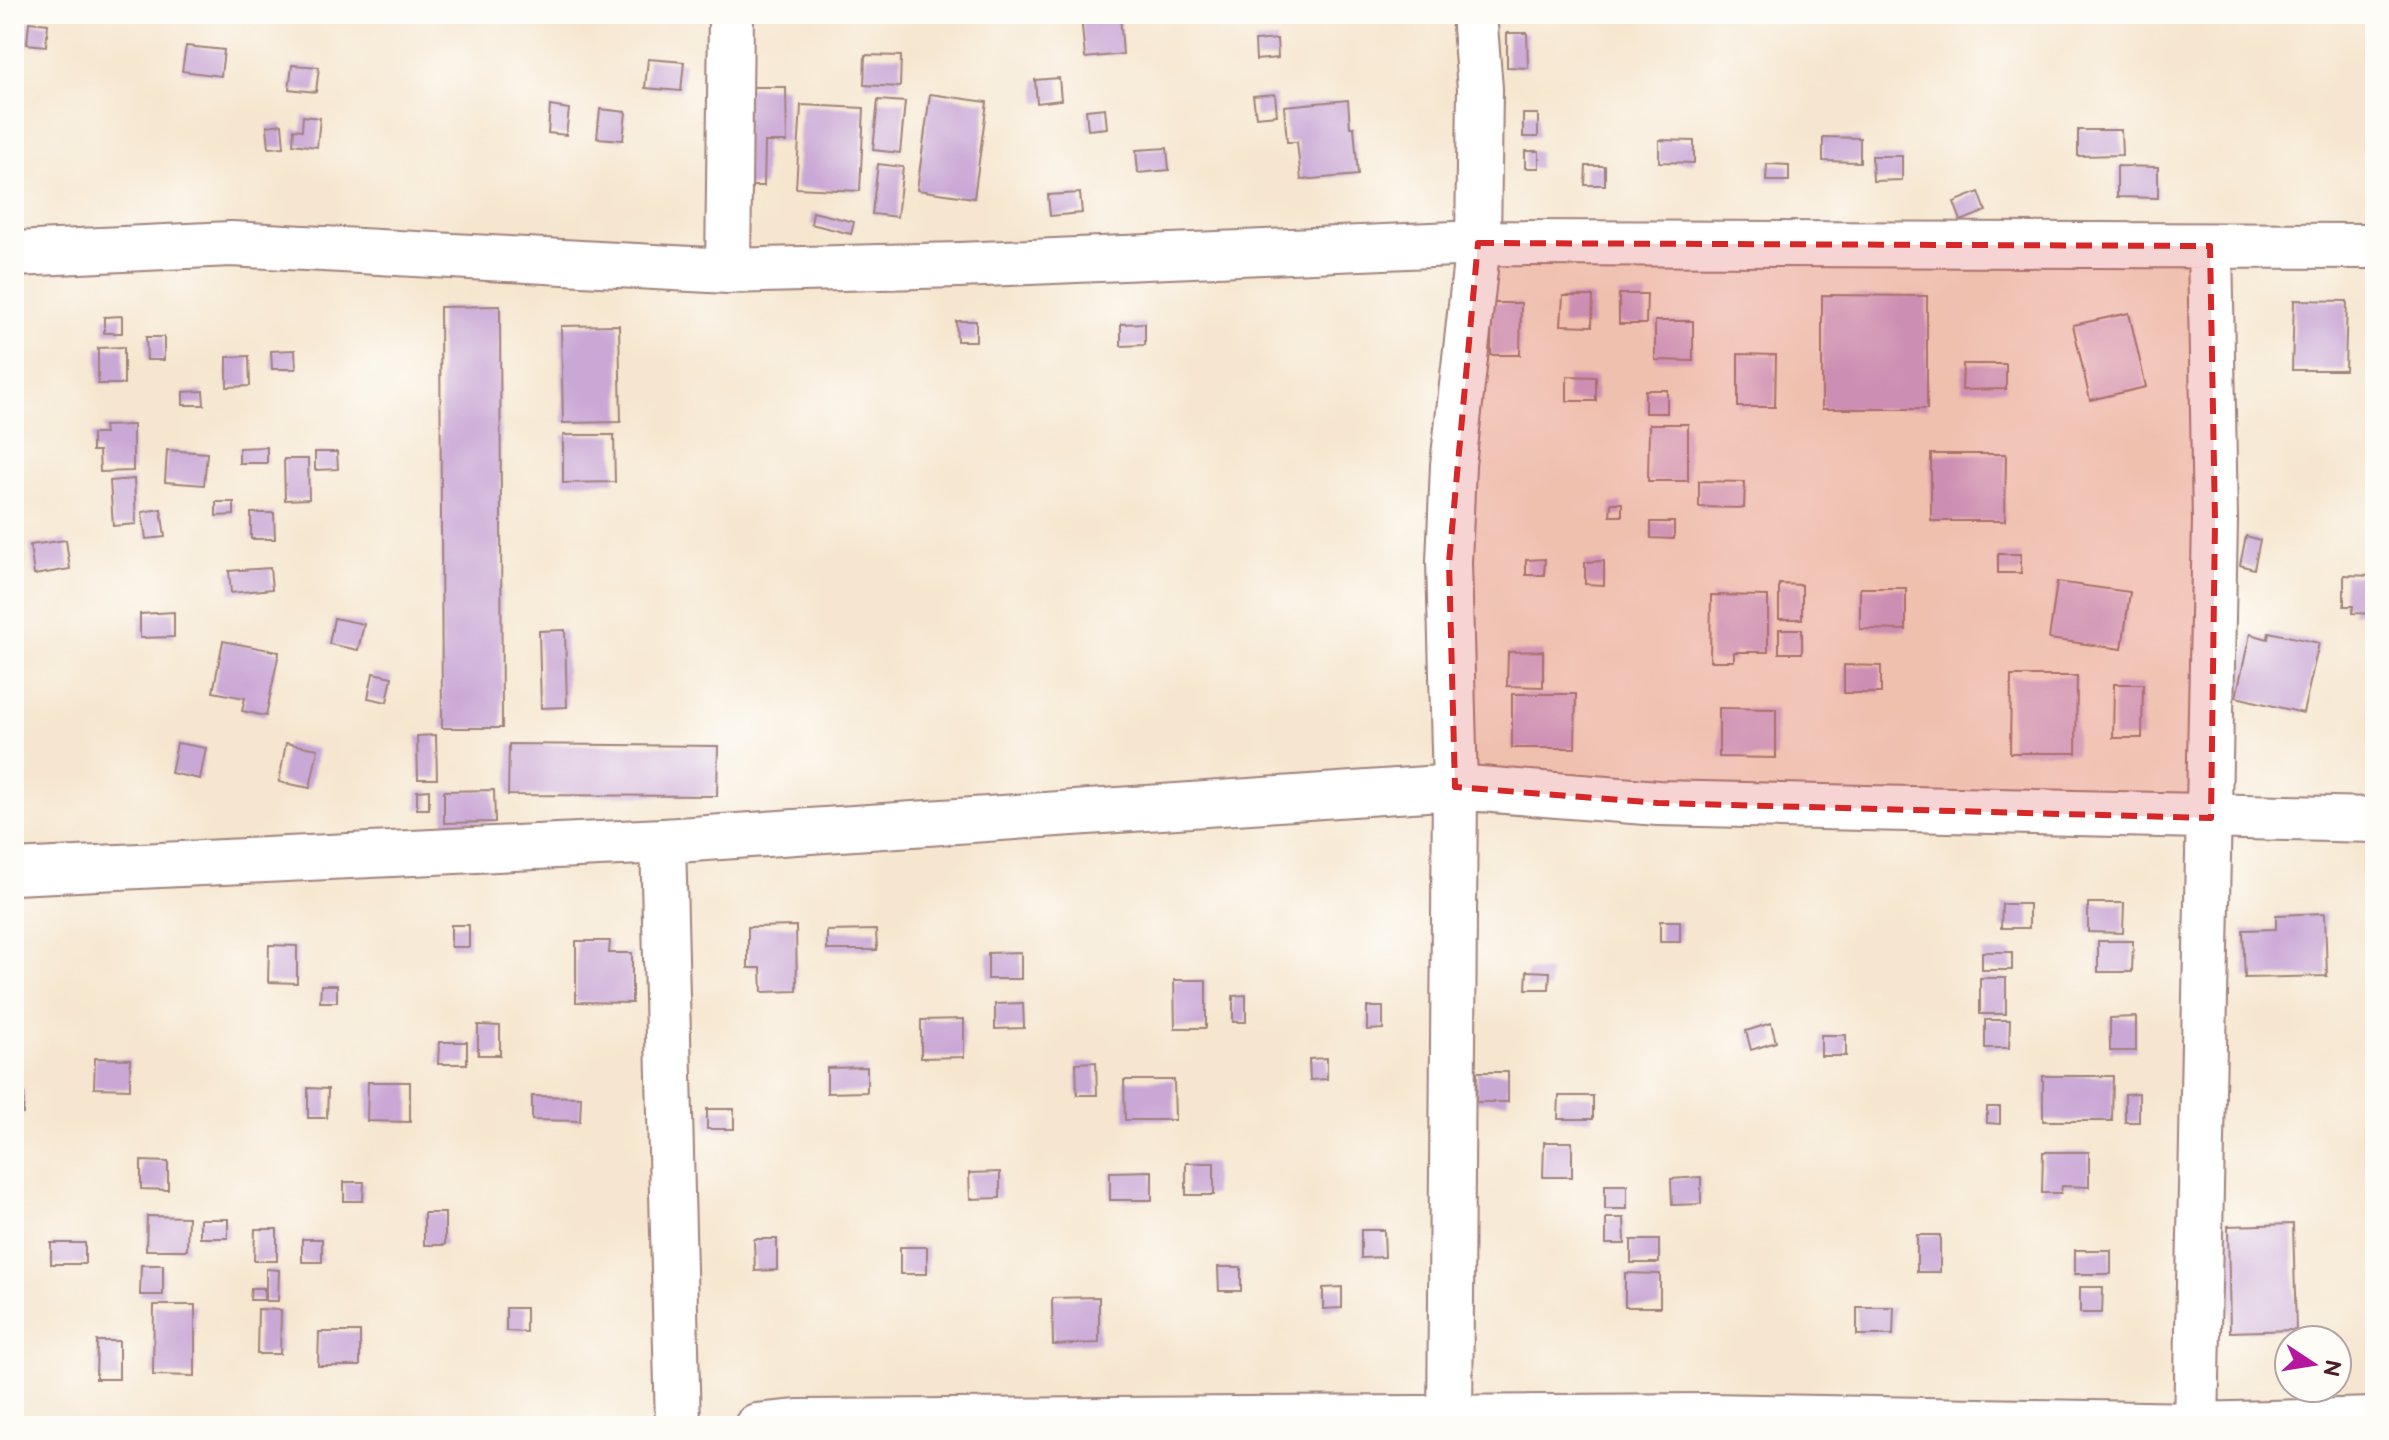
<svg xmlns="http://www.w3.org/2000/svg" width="2389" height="1440" viewBox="0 0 2389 1440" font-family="'Balsamiq Sans',sans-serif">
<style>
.building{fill:#caa8d6}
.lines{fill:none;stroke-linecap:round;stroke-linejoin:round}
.minor-casing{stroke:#a0827d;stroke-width:48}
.minor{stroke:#fff;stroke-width:44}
.marked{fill:#d62828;fill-opacity:0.2;stroke:#d62828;stroke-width:6;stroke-dasharray:16 10;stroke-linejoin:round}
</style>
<rect width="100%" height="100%" fill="#fdfcf7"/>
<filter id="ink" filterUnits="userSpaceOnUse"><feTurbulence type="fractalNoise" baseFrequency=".0125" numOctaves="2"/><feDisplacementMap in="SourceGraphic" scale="16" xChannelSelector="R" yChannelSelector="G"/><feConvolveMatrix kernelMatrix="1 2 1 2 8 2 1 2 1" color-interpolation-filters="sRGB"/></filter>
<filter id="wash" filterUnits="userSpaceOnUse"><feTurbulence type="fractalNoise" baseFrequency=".006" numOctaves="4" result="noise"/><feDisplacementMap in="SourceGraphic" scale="32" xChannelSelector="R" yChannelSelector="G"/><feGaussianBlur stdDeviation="1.8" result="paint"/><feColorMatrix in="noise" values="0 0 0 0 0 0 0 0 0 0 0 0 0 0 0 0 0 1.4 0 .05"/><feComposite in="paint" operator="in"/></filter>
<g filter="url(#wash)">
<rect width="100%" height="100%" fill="#f6e6cf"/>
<g id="blocks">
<!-- building -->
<path class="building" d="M1120 14 1123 54 1085 58 1081 16Z
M29 22 48 24 46 46 27 44Z
M1507 33H1527L1528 68 1507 67Z
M1277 39 1278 58 1256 60 1255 41Z
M186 46 224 50 221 76 182 71Z
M865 55 901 56 900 87 864 85Z
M648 59 684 62 681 91 645 88Z
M292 65 319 67 316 92 289 89Z
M1059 78 1061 100 1037 103 1035 80Z
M738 87H786L787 142H765L764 186H738Z
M930 94 987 102 974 198 917 190Z
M1275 94 1277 115 1256 117 1253 96Z
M878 100 905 102 900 153 873 150Z
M1348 100 1350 127H1354L1358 175 1301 180 1297 142H1287L1284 106Z
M801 105 864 108 860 191 796 188Z
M550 106 569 109 566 135 548 133Z
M1105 108 1107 128 1088 130 1086 110Z
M600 109 626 112 623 140 597 138Z
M1523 114H1538V137H1523Z
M303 116 320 118 317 147 293 144 294 129 302 130Z
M282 124 284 147 269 148 267 126Z
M2078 130H2121L2122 155 2078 156Z
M1823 137 1860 138V162L1823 161Z
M1659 140 1694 141V163L1659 162Z
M1167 148 1169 170 1138 173 1136 150Z
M1525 151H1539V168H1525Z
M1872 156H1902V180L1873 181Z
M878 164 903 167 897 217 872 214Z
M1767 164 1789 165V181H1766Z
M1586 166H1605V185H1585Z
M2117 166 2158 167V198L2117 197Z
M1979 192 1986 211 1961 221 1954 202Z
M1080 193 1082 213 1050 216 1048 195Z
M813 212 854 222 851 234 811 224Z
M1619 294H1647L1646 324H1619Z
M1822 295 1927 296V409H1822Z
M1563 296H1593L1592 326 1561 325Z
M2294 300 2347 301 2345 370H2292Z
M1492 303H1521L1520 355H1491Z
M500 306 502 728H442L440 307Z
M2129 313 2146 387 2090 400 2073 325Z
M122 316V333H104V317Z
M956 321H976V341H957Z
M1655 321H1693V361L1655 360Z
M1145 323V345L1121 346V324Z
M619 325 621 422 563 423 561 326Z
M146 337H164V360H147Z
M124 347V384H98V348Z
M295 350 296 369H272L271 351Z
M1738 354 1776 355 1775 407H1738Z
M249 356 250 386 227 387V357Z
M1963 364H2006V389L1962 390Z
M1567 376 1596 377V401H1567Z
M1645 390H1667V413H1645Z
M203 391 204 405H183V392Z
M1649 424H1688V481H1648Z
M133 425V471L100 472 99 451H92V434H105L104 426Z
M563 435H614L615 482 563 483Z
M267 447V463H239V448Z
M167 450 207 453 204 485 165 482Z
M315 452H337L338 469 315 470Z
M1931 454H2006L2005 521H1931Z
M284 459H308L309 499 285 500Z
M134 479 136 524 113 526 110 481Z
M1699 481 1745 482 1744 508 1699 507Z
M216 502H234V515L216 516Z
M1611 503H1622V516H1610Z
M161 509 165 537 146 539 142 512Z
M251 513H274L275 539H251Z
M1651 522H1674V539L1651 538Z
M2246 536 2260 540 2254 569 2240 565Z
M66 540 70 569 34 575 30 545Z
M1998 554H2021V573H1998Z
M1545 559 1544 575H1526V560Z
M1604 561V585L1585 584V562Z
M270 568 272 589 231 593 229 571Z
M2344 575 2375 576V614L2352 613 2353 606H2344Z
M2057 582 2130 592 2122 649 2049 639Z
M1779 584 1802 585V619H1779Z
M1860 588H1906V630L1860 629Z
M1711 595 1768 596V652H1734V661H1710Z
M174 612V637L140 638V614Z
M334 618 364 624 358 650 329 644Z
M1779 629H1802V653H1779Z
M565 630 567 707 541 708 539 631Z
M2269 632 2319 643 2303 713 2236 697 2250 634 2268 639Z
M223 641 279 652 266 716 242 711 245 698 213 692Z
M1543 651V687L1507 686 1508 652Z
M1844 665 1881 666V693H1844Z
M373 673 392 677 387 702 368 698Z
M2011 676H2077L2076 753H2010Z
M2114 684H2143L2142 738H2113Z
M1512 694H1576L1575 748H1512Z
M1719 708 1776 709V758L1719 757Z
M436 735 437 779H418L417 736Z
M177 743 206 748 200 779 171 773Z
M286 743 318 749 310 788 279 782Z
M509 744 718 746 717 796 508 795Z
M429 790V809H417V791Z
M494 790 495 822 444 823V791Z
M2088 903H2124L2123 933 2088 932Z
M2002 904H2029V928H2001Z
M2325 913 2327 976 2245 978 2243 930 2276 929V915Z
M1660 921H1680V942H1660Z
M451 925H469V947H451Z
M796 926 797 991 762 992 761 968H748V927Z
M876 930 877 950H827V931Z
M576 941H610L609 953H632V1003L576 1002Z
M2098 941H2133L2132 972H2098Z
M269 945 297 946V983L268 982Z
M1021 952V979H988V953Z
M1982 952H2012V970H1982Z
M1527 971 1550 972 1549 989H1526Z
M1980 978H2006V1014H1980Z
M1174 980H1206V1028H1175Z
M321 985H337V1002H320Z
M2370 994H2375V1030L2371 1031Z
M1246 995V1022H1233V996Z
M1023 1003 1024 1028 995 1029V1004Z
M1367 1007H1383V1029L1367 1030Z
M2136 1017V1051H2110V1018Z
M964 1019V1057L921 1058V1020Z
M1985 1020H2010L2009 1048H1985Z
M1771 1023 1776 1042 1751 1050 1746 1031Z
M478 1025 500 1026V1055H478Z
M1821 1035H1846V1056H1821Z
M439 1042H467V1064H438Z
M95 1058 130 1059V1089L94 1088Z
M1327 1058V1079L1310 1080 1309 1059Z
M1096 1062 1097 1095H1077L1076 1063Z
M867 1067V1092L827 1093V1068Z
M1477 1072H1508V1102H1476Z
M2043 1076H2113L2112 1121H2043Z
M1124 1080H1174L1175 1120H1125Z
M368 1082H410V1122L367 1121Z
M308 1088 328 1089 327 1118H308Z
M14 1089 24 1090 23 1114 14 1113Z
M2139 1093V1122H2125V1094Z
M532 1096 581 1097 580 1121 532 1120Z
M1559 1096H1593V1119H1558Z
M1987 1107H2000V1124L1987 1123Z
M707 1109H734V1129H707Z
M1544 1142H1572V1177H1543Z
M2043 1152H2089V1187L2062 1186 2061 1193H2042Z
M141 1161 168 1162V1190L141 1189Z
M1186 1163H1214V1195H1186Z
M1152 1171V1200H1110V1172Z
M1000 1172V1198L970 1199 969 1173Z
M2370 1173H2375V1198H2371Z
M1701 1177V1204L1672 1205 1671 1179Z
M344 1182H364L363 1201H344Z
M1605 1185H1627V1209H1605Z
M424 1213H445V1245H424Z
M147 1216 188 1217 187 1250H146Z
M1606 1218H1624L1625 1244H1606Z
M200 1219H228V1238H200Z
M2293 1224 2296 1330 2230 1332 2228 1226Z
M255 1229H277V1261H254Z
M1361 1230H1384L1385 1257 1361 1258Z
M1917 1235H1940V1272H1917Z
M302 1239H322V1262H302Z
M754 1239H777V1270L755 1271Z
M1631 1240H1659V1263H1631Z
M51 1243H85V1264H51Z
M900 1247H927V1274H900Z
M2075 1250H2111V1274H2075Z
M141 1265H163V1295H140Z
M1218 1267H1241V1291H1219Z
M266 1269 279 1270 278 1301H266Z
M1625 1273 1660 1274V1307H1625Z
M1342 1287V1308L1323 1309V1288Z
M2080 1287H2103L2102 1313H2080Z
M251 1288H264V1300H250Z
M1099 1297V1343L1053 1345 1052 1298Z
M154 1305H195V1376L153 1375Z
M1857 1307H1894L1893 1335H1857Z
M506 1308H526V1332L506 1331Z
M258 1309 281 1310 280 1354H257Z
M319 1332H360V1366H318Z
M97 1341H119V1379H96Z"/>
</g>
</g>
<g filter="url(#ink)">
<use href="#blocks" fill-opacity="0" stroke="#a0827d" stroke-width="2"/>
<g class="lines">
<!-- minor casing -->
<g class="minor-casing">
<path id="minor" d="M14 254 231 244 728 271 959 265 1478 243 2375 246
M728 271 731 14
M663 841 678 1426
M14 872 663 841 1455 787 1658 803 2375 820
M757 1426 799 1422 1708 1416 2196 1425 2375 1420
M1450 1426 1455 787 1449 562 1453 465 1478 243 1480 89 1474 14
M2196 1426 2215 521 2210 246"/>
</g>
<!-- minor -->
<use href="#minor" class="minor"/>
</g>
</g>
<!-- marked area -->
<path class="marked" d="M1478 243 2210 246 2215 521 2211 818 1658 803 1455 787 1449 562Z"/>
<!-- margin -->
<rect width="2389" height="1440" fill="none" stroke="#fdfcf7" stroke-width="48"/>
<!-- north arrow -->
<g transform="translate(2313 1364) rotate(102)"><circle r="38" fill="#fdfcf7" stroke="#b5a4a5" stroke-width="2"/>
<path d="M0-6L14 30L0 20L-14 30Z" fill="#b5179e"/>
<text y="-12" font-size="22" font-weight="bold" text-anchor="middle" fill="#4a1f2b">N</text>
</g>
</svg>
